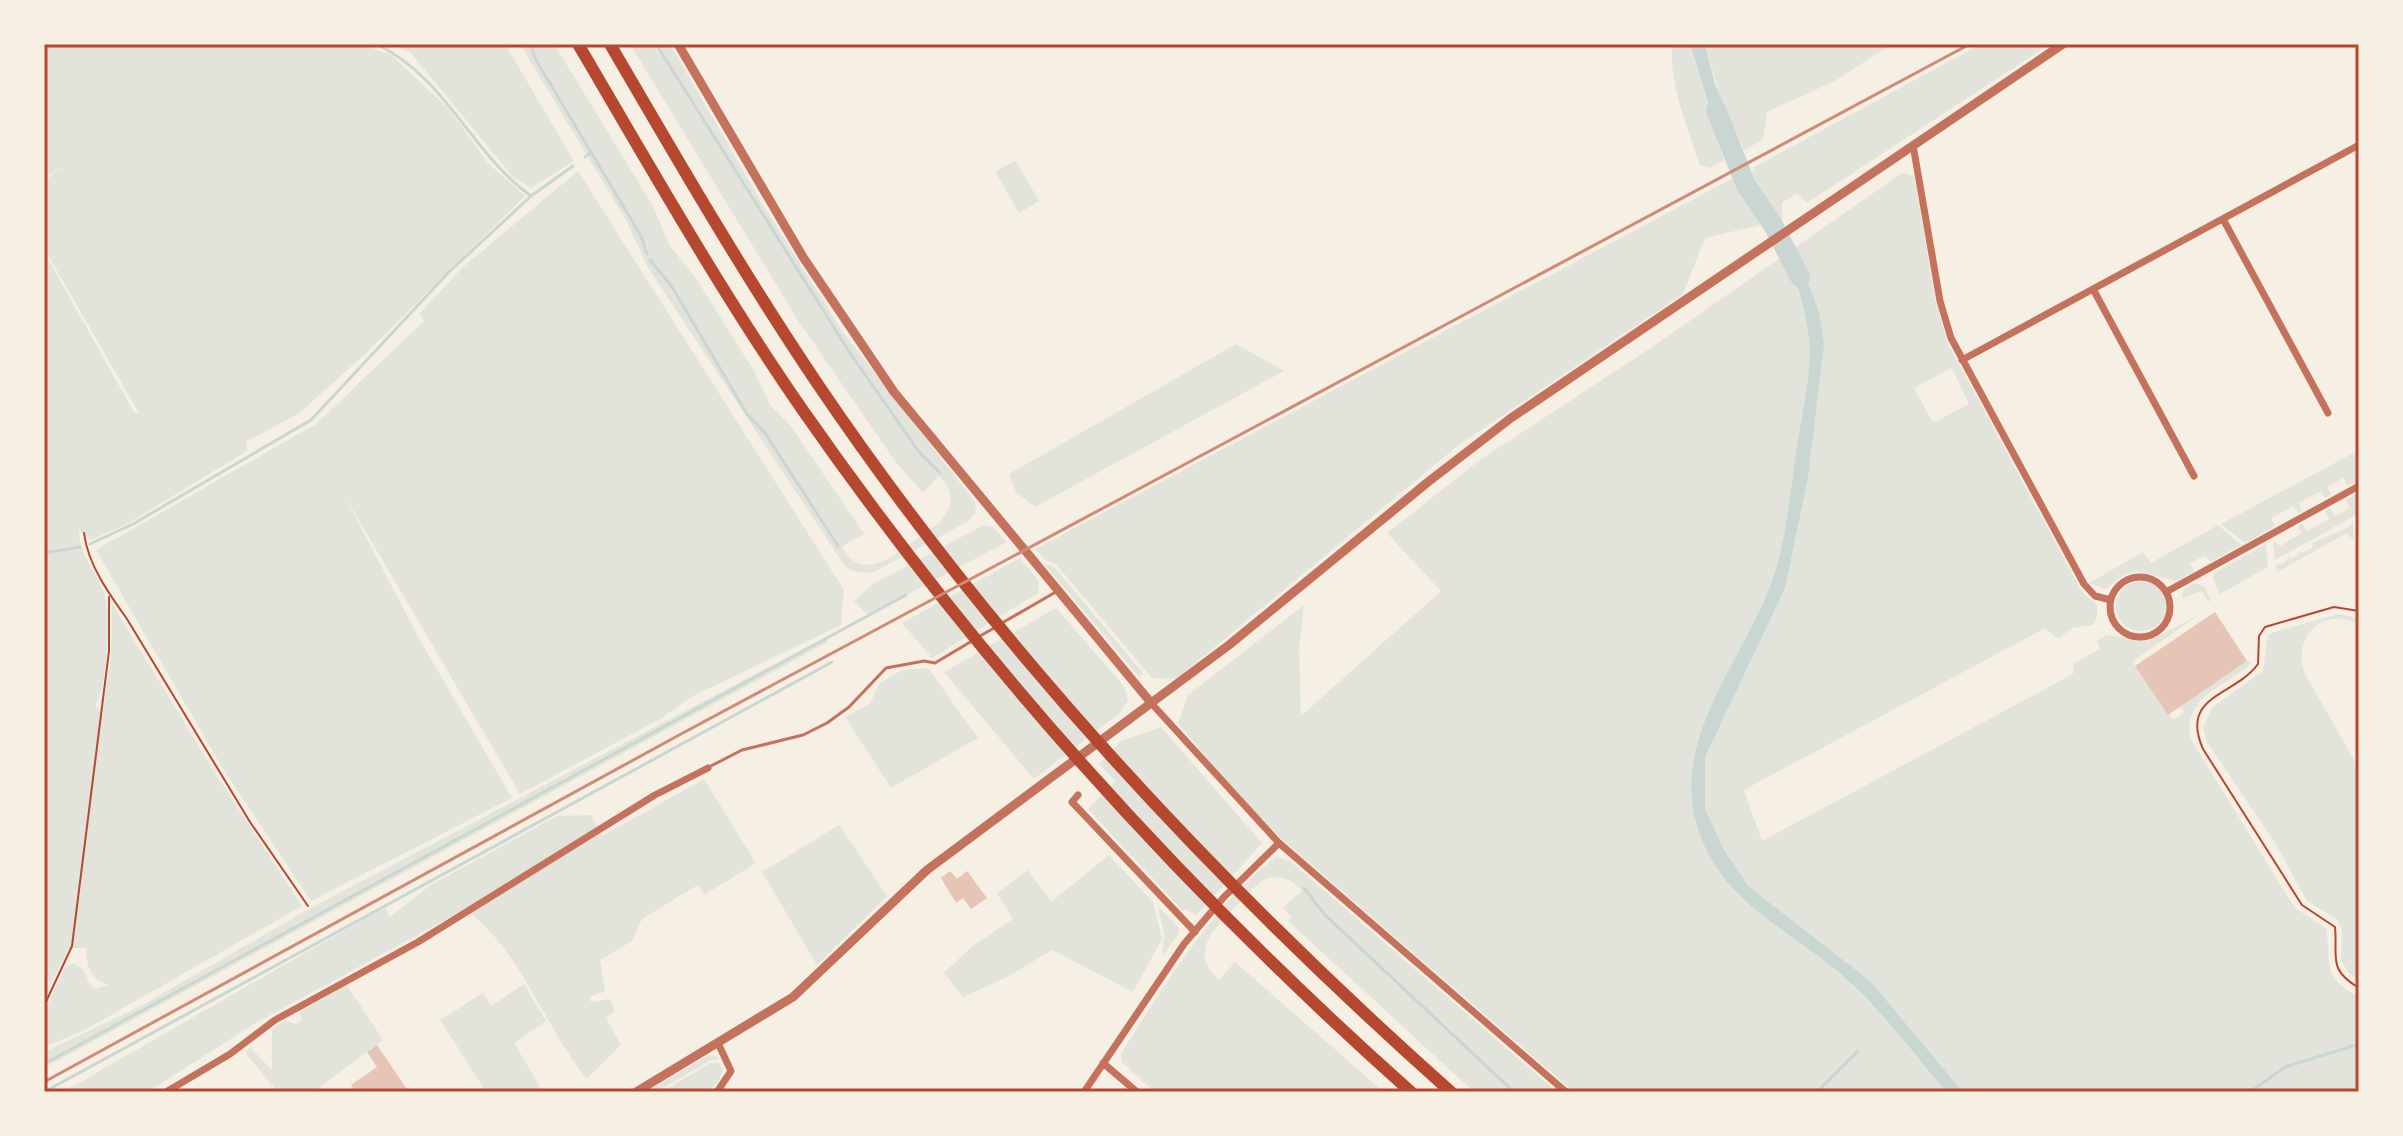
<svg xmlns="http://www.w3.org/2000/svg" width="2403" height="1136" viewBox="0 0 2403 1136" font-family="Barlow,sans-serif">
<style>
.green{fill:#e2e4dc;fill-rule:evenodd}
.water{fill:#c9d6d2}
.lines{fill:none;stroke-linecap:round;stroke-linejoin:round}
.stream{stroke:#c9d6d2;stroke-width:3}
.river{stroke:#c9d6d2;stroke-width:20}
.building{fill:#e6c5b7}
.path{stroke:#b5482f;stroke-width:2}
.service{stroke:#c5725c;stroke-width:3}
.minor{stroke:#c5725c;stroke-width:7}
.tertiary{stroke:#c5725c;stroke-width:9}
.motorway{stroke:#b5482f;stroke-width:12}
.rail{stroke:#cf8b77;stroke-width:3}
.neatline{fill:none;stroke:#b5482f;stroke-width:3}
</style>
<rect width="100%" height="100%" fill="#f6efe4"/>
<!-- green -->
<path class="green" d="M44 44H360L390 54 449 109 488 163 525 196 368 351 301 412 246 442 247 451 127 524 91 540 79 530C78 556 100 574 106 600 110 620 107 690 95 705L102 715 111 656 112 604 214 771 302 906 83 1031 44 1047V1012L65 967 74 963 83 970 93 989 110 985C91 981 85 965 87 948H69L50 985 44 967V252L134 412 139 413 44 248V181L64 166 44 178Z
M391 44H505L574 161 531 188 513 177 410 52Z
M520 44H554L653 206 669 245 697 280 754 371 771 406 791 426 864 534 842 546C860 583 893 557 915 540 926 532 942 523 948 511 954 497 949 486 939 476L923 493 895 461 797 319 630 44H670L760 200 843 332 975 502 976 512 969 521 872 573 852 571 844 565 647 266 627 222Z
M1672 44H1690L1724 160 1710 168 1700 165C1687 127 1669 83 1672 44Z
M1705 44H1892L1835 81 1767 112 1763 140 1744 150 1723 107Z
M1981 44H2050L1807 203 1797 193 1782 203 1783 219 1771 210 1752 173 1754 167Z
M1016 161 1039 201 1019 213 995 171Z
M578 171 844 590 841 625 693 696 662 718 520 794 344 495 421 642 512 798 311 901 223 769 96 550 316 424 424 321 419 314 462 268Z
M1902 173 1914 176 1935 299 1947 342 2082 592 2097 605V617L2092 625 2072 628 2058 639 2045 628 1744 790 1762 841 2073 674 2074 663 2100 649 2097 641 2106 635 2149 641 2200 614 2132 662 2173 720 2184 712 2180 706 2247 661 2251 663C2226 688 2184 694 2190 738L2295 908 2326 928C2332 959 2320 979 2359 996V1092H1574L1283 840 1230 787 1178 723 1188 695 1304 605 1299 650 1301 716 1441 591 1387 533 1480 460 1652 347ZM1952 368 1969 404 1933 423 1914 388Z
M1735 177 1761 225 1705 238 1683 294 1459 445 1176 679 1152 678 1056 564 1045 560 1035 549Z
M1236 344 1284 371 1035 507 1016 492 1009 474Z
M2359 450V480L2348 486 2343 478 2327 487 2331 495 2325 498 2321 491 2299 503 2302 511 2298 513 2294 506 2271 518 2275 526 2245 543 2221 524Z
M2359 492V527L2356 515 2275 560 2273 540 2280 546 2301 533 2298 526 2302 523 2307 531 2329 519 2325 511 2330 508 2335 516 2350 508 2346 500Z
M2353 521 2354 541 2347 533 2277 572 2276 563 2278 565 2288 560V556L2290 559 2300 554 2298 551 2302 553 2313 547 2312 543 2351 526Z
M984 525 993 527 1007 542 868 615 854 601 873 584Z
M2218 525 2241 545 2210 562 2206 555 2190 563 2194 571 2176 581 2138 571 2124 575 2106 589 2089 583 2143 552 2151 563Z
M2266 544 2268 567 2220 594 2213 579 2214 573Z
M1020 558 1039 581 1038 593 932 658 902 623Z
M1044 564 1054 567 1143 673 1139 677Z
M2116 606a25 25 0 1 1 50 0a25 25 0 1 1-50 0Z
M2195 583 2204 586 2211 600 2208 602 2202 591 2182 598 2183 590Z
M1056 608 1124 686 1128 700 1120 713 1034 779 944 672Z
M2339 614 2358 618 2359 625C2323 604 2293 637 2304 672L2357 765 2353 768 2359 771V980L2348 972 2341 960 2342 930 2337 919 2307 901 2277 846 2207 742 2203 727 2213 707 2263 671 2268 634Z
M824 638 828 642 44 1068V1052L141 1006 309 909Z
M928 668 978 738 891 788 845 717 870 704 879 684 902 670Z
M1161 727 1262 843 1196 916 1186 909 1183 911 1088 809 1115 781 1099 764 1121 741Z
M704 779 756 863 704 895 698 885 642 919 632 941 600 960 605 991 589 997 591 1002 610 999 615 1011 606 1018 621 1045 587 1079C543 1025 522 951 465 909L254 1024 148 1092H63L385 907 390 917 429 886 557 816 591 815 602 836Z
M839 825 887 896 817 965 762 872Z
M1109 855 1153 902 1162 939 1133 992 1052 950 1005 978 963 997 944 973 970 948 1013 919 997 893 1028 870 1051 902Z
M1276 857 1290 861 1557 1092H1474L1288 921 1291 917 1283 907 1302 891C1294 881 1282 875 1269 878 1258 880 1248 895 1240 902 1218 925 1186 951 1219 980L1235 962 1384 1092H1154L1121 1061 1122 1052C1163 987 1215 903 1276 857Z
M1158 906 1179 928V933L1162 957 1164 934Z
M524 984 546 1021 514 1043 543 1092H486L440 1020 483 993 491 1006Z
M347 985 383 1040 313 1092H278L246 1054 247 1050 250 1047 272 1070V1029L285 1020 296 1024 302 1020 299 1012Z
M714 1055 720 1059 711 1060 656 1092H646L707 1056Z
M710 1063H719L723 1070 718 1082 707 1092H662Z"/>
<!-- water -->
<path class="water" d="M1690 44H1705L1715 84 1736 132 1719 139Z
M1795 248 1819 312 1824 344 1808 477 1785 588 1705 757V809L1724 850 1749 887 1870 981 1963 1092H1947C1915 1056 1887 1016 1851 983 1796 931 1721 906 1697 826 1671 738 1742 662 1771 584 1787 541 1790 492 1797 447 1802 415 1809 385 1810 352 1810 330 1800 277 1783 262L1784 255Z"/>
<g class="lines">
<!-- stream -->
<path class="stream" d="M376 44C446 77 471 153 531 196
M530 44 536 60 641 236 647 254
M656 44 850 353 919 452 940 473
M585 157 592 152
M650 260 672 287 747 414 765 433 838 546
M90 544 133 524 311 420 448 273 531 196 573 166
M44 553 80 547
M1304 888 1325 915 1514 1092
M44 1064 906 595
M44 1092 832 662
M1817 1092 1858 1051
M2250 1092 2285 1067 2359 1044"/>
<!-- river -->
<path class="river" d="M1716 110 1746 185 1772 223 1800 277"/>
</g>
<!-- building -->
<path class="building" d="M2215 612 2247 661 2168 715 2135 666Z
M950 871 957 879 967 871 987 898 971 909 963 898 956 903 941 878Z
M377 1045 409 1092H355L351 1085 377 1067 367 1052Z"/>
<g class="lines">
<!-- path -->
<path class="path" d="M84 533C88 565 109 594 127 619L250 822 308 906
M2359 611 2334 607 2265 627 2259 636 2258 664C2235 696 2179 695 2203 749L2302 905 2335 927C2338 957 2327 969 2359 988
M44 1006 72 946 109 651V597"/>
<!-- service -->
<path class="service" d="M1002 623 1054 593
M978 637 996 627
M709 767 742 750 803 735 827 723 849 707 886 668 924 661 935 663 972 641"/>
<!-- minor -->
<path class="minor" d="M1913 145 1940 301 1951 338 2084 584 2095 596 2111 600
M2223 219 2328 413
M2093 289 2194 476
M1962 360 2359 145
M2110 607a30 30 0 1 1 60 0a30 30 0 1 1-60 0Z
M2166 592 2359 486
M1152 704 1279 843 1566 1092
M1078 795 1072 802 1195 932
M1103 1063 1137 1092
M166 1092 230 1054 275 1020 418 942 655 795 708 768
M717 1092 731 1071 718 1043
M1084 1092 1184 944 1224 897 1279 843"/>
<!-- tertiary -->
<path class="tertiary" d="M678 44 803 257 894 392 1152 704
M636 1092 793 997 927 870 1229 645 1428 482 1511 418 2063 44"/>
<!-- motorway -->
<path class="motorway" d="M578 44C651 168 722 294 804 412 979 663 1183 889 1411 1092
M610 44C677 159 744 275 819 386 997 649 1214 881 1451 1092"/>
<!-- rail -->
<path class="rail" d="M44 1082 681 734 1970 44"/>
</g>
<!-- border -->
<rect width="2403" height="1136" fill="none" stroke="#f6efe4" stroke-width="92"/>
<rect x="46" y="46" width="2311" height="1044" class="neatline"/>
</svg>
